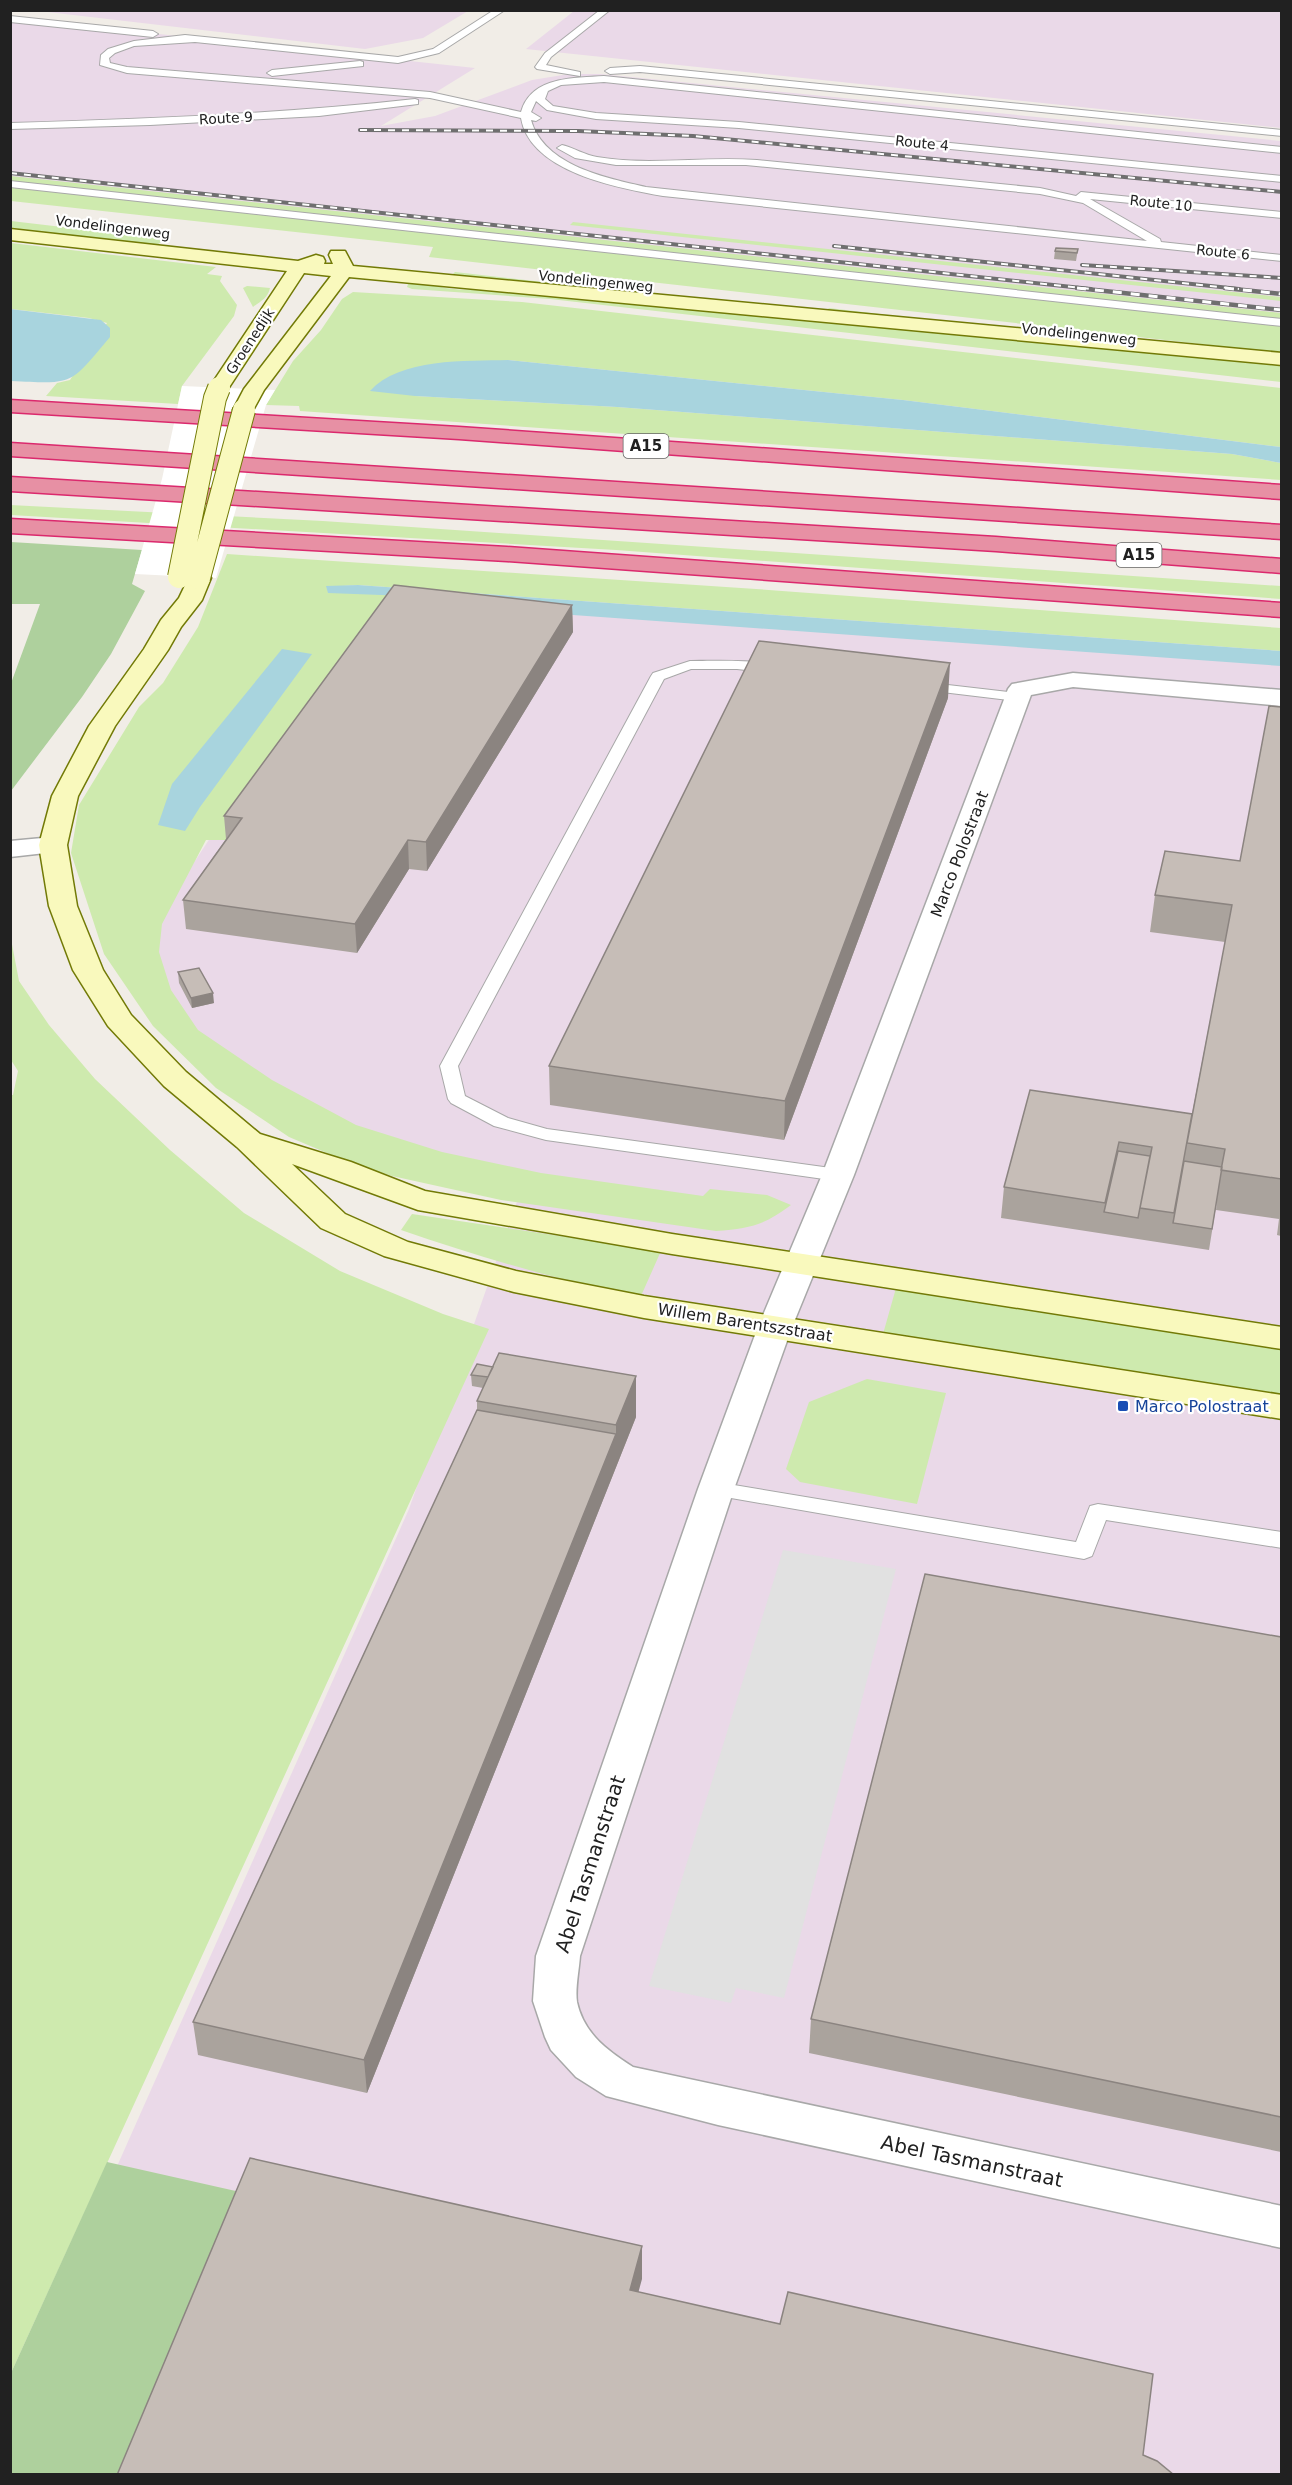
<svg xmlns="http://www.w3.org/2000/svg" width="1292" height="2485" viewBox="0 0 1292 2485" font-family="'DejaVu Sans',sans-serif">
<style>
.industrial{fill:#ead9e8}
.grass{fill:#ceeaae}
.forest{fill:#aed09d}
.parking{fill:#e1e1e1}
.water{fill:#a8d4de}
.pier{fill:#fff}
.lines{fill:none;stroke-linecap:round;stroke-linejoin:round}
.service-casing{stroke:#a8a8a8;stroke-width:2}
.minor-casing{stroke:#a8a8a8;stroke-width:3}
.tertiary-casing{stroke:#a8a8a8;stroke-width:3}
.secondary-casing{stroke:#727a06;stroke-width:3}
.motorway-casing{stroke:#db296d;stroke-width:3}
.service{fill:#fff;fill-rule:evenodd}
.minor{fill:#fff;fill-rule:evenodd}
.tertiary{fill:#fff;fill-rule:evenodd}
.secondary{fill:#f9f9bd;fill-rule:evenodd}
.motorway{fill:#e790a4;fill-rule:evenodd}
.rail-far1-casing{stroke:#6f6f6f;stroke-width:4}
.rail-casing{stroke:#6f6f6f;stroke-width:4.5}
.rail-far1{stroke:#fff;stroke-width:2;stroke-dasharray:7;stroke-linecap:butt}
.rail{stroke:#fff;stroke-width:3;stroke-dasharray:9;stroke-linecap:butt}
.secondary-bridge-casing{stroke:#727a06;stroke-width:24;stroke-linecap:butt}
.secondary-bridge{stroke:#f9f9bd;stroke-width:22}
.wall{fill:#aaa39d}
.shaded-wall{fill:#8b8480}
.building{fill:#c6bdb7;stroke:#8b8480;stroke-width:1.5}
.transit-dot{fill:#1a4fb4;stroke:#fff;stroke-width:2}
.labels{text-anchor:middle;stroke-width:4.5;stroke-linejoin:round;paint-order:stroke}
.far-street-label{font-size:14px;fill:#212121;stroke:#fff}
.shield{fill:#fff;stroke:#646464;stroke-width:1.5}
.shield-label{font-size:15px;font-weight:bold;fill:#212121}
.street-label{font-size:16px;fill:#212121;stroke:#fff}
.transit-label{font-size:16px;fill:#164399;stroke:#fff;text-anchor:start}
.near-street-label{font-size:20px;fill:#212121;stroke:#fff}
</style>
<rect width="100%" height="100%" fill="#f1ede7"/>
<!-- industrial -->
<path class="industrial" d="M39 11H468L423 38 365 49Z
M574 11H1281V128L526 49Z
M11 18 475 68 381 126 435 116 532 80 569 74H600L1281 141V319L11 181Z
M374 590 1281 659V2474H11V2405L409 1509 525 1179 360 1138 177 1025 154 956 156 920Z"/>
<!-- grass -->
<path class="grass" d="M11 176 1281 313V321L11 182Z
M11 187 1281 325V353L429 257 433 247 11 201Z
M11 221 165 239 157 245 11 228Z
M573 222 1281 297V301L570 225Z
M11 243 216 267 207 274 222 276 220 281 237 305 234 316 182 386 178 404 46 396 57 383 70 380 107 323 89 318 11 309Z
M455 272 773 308 827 310 829 308 930 320 929 323 594 292 451 276Z
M409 281C423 281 425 283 437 286 454 291 474 290 491 288L1281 364V382L550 299 412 289 407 287Z
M247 286 270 288C268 298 261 301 253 307L243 288Z
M353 292 522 302 1281 388V447L903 400 508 360 415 396 617 407 1232 454 1281 463V480L300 411 299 406 266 405 293 361 321 330 342 299Z
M10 505 323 521 1281 586V599L616 550 11 515Z
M227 554 756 589 1281 628V651L358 585 326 587 408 596 227 840H206L162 924 159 952 171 990 198 1030 272 1080 356 1125 442 1152 541 1173 703 1196 710 1189 767 1195 791 1205C763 1226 750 1228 716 1231L501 1200 392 1176 346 1161 289 1137 216 1088 153 1026 104 954 71 853 79 805 139 707 163 683 198 627Z
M11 939 19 981 49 1025 95 1079 170 1150 244 1213 340 1271 443 1314 489 1329 11 2373 10 1095H13L18 1071 11 1060Z
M412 1214 661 1251 641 1296C556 1280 483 1258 401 1230Z
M896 1288 1281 1349V1397L883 1334Z
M867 1379 946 1393 917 1504 800 1482 786 1469 809 1402Z"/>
<!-- forest -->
<path class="forest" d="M11 542 142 550 132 584 145 591 111 654 82 697 11 791 10 686 40 604H11Z
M107 2162 249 2194 127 2474H11V2373Z"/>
<!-- parking -->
<path class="parking" d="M783 1550 896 1569 784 1998 736 1988 731 2003 649 1986Z"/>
<!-- water -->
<path class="water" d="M10 309 101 320 110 328V337C69 386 74 384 11 381Z
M508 360 903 400 1281 447V463L1232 454 617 407 415 396 370 391C399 358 467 361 508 360Z
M358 585 1281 651V666L573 615 408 596 328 593 326 586Z
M282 649 312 654 200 807 185 831 158 825 172 784Z"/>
<!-- pier -->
<path class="pier" d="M182 386 275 390 266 405 216 578 135 574 162 479Z"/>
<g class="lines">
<!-- service casing -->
<g class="service-casing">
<path id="service" d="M494 10H505L439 53 398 63 195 42 134 46 115 53 109 58 110 63 127 67 430 92 521 112C531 76 575 78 604 76L1282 147V153L604 82 561 85 548 91 545 99 553 106 596 113 739 122 1282 176V182L739 128 596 119 547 110 536 101 531 112 541 118 536 121 531 120C544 166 607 178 646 187L1147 241 1083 203 1040 194 746 165H616L575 158 557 148 562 145C574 148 585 155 597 157 649 166 704 156 757 160L1040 188 1076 196 1081 192 1282 212V218L1090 199 1160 239 1161 242 1282 255V261L663 196C618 188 530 172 521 118L430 98 127 73 100 65 101 55 108 49 134 41 185 35 398 57 433 49Z
M600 10H610L551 57 546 65 580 72V76L537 69 535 67 545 53Z
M10 16 153 31 158 34 153 37 10 22Z
M360 61 363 62V66L272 76 267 73 272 70Z
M640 66 1282 130V136L640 72 610 74 605 71 610 68Z
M415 99 418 100V104L319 116 150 125 10 129V123C146 119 280 114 415 99Z
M10 181 1282 319V326L10 187Z
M690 661C707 661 770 658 780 669L773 673 737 669H691L664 679 458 1066 465 1096 508 1118 547 1129 838 1169 845 1171 847 1175 845 1179 838 1181 546 1140 494 1126 451 1103 448 1099 440 1066 651 676 653 673Z
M922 682 1017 693 1024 697 1017 701 917 689 915 686 917 683Z
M716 1482 1076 1542 1090 1506 1098 1504 1282 1532V1548L1106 1520 1092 1556 1084 1559 708 1494 705 1489 708 1484Z"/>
</g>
<!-- minor casing -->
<g class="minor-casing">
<path id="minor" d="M1073 673 1282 690V706L1073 687 1031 695 854 1175 792 1327 734 1489 580 1956C579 1970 575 1989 577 2002 584 2034 608 2051 633 2067L1282 2206V2248L718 2125 606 2096 576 2077 551 2050 545 2037 533 2001 536 1956 698 1489 758 1327 822 1175 1008 689 1012 684Z"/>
</g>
<!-- tertiary casing -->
<g class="tertiary-casing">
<path id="tertiary" d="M53 837 63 839 67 845 63 851 10 857V841Z"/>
</g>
<!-- secondary casing -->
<g class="secondary-casing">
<path id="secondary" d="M10 229 298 261 316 255 323 257 325 261 324 264H333L329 255 331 251H345L353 266 1282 353V365L349 277 264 390 251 414 244 416 237 414 233 410 244 389 331 276 304 273 226 392 219 394 212 392 209 388 287 271 10 240Z
M199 571 207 573 211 578 202 600 181 627 168 650 115 726 78 796 67 845 77 906 103 970 131 1015 186 1072 260 1134 351 1162 425 1191 672 1234 1282 1327V1349L672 1254 418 1210 292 1164 345 1214 408 1242 516 1271 644 1296 1282 1395V1419L644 1318 514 1292 384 1256 321 1228 237 1147 164 1086 108 1026 73 970 49 906 39 845 52 796 89 726 144 649 161 620 179 598 191 573Z"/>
</g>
<!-- motorway casing -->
<g class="motorway-casing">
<path id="motorway" d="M10 400 459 427 1282 485V499L459 439 10 412Z
M10 443 1282 525V539L10 456Z
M10 477 996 537 1282 559V573L996 551 10 491Z
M10 519 507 547 1282 603V617L507 561 10 533Z"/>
</g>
<!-- service -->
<use href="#service" class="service"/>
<!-- minor -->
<use href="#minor" class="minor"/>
<!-- tertiary -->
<use href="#tertiary" class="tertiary"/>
<!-- secondary -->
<use href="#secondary" class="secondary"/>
<!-- motorway -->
<use href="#motorway" class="motorway"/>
<!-- rail-far1 casing -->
<g class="rail-far1-casing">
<path id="rail-far1" d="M360 130 578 131 693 136 1282 192
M10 173 1091 289
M834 246 1239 289
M1082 265 1282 278"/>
</g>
<!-- rail casing -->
<g class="rail-casing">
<path id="rail" d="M1077 288 1282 310
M1225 288 1282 294"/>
</g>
<!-- rail-far1 -->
<use href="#rail-far1" class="rail-far1"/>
<!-- rail -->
<use href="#rail" class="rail"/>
<!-- secondary-bridge casing -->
<g class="secondary-bridge-casing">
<path id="secondary-bridge" d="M179 577 215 398 219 388
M199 578 244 410"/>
</g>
<!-- secondary-bridge -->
<use href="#secondary-bridge" class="secondary-bridge"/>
</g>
<!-- wall -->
<path class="wall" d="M1078 249 1076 261 1054 259 1055 251Z
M572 605 573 632 427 871 409 869 357 953 186 929 183 900 226 839 224 816Z
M948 698 784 1140 550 1105 549 1066Z
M1281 707V1236L1277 1235 1279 1219 1216 1210 1217 1200 1209 1250 1001 1218 1004 1187 1192 1114 1225 942 1150 932 1155 895 1240 861Z
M178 972 214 1003 192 1008 179 983Z
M493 1367 636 1376V1417L367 2093 198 2055 193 2022 477 1410V1401L483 1388 472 1386 471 1375Z
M1281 1637V2152L809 2053 811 2019Z"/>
<!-- shaded-wall -->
<path class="shaded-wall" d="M572 605 573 632 427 871 426 842Z
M950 663 948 698 784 1140 785 1101Z
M408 840 409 869 357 953 355 924Z
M213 993 214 1003 192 1008 191 998Z
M636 1376V1417L367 2093 364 2060 616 1434V1425Z
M642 2246V2279L630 2323V2290Z"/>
<!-- building -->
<path class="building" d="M1056 248 1078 249 1077 253 1055 251Z
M394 585 572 605 426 842 408 840 355 924 183 900 242 818 224 816Z
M759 641 950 663 785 1101 549 1066Z
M1269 706 1281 707V1179L1221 1170 1225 1149 1187 1143 1232 905 1155 895 1165 851 1240 861Z
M199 968 213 993 191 998 178 972Z
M1030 1090 1192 1114 1174 1213 1140 1208 1152 1147 1119 1142 1105 1203 1004 1187Z
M1118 1151 1150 1156 1138 1218 1104 1212Z
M1184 1161 1222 1167 1212 1229 1173 1223Z
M499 1353 636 1376 616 1425 477 1401Z
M477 1364 493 1367 488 1377 471 1375Z
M477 1410 616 1434 364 2060 193 2022Z
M925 1574 1281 1637V2117L811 2019Z
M250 2158 642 2246 630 2290 780 2324 788 2292 1153 2374 1143 2455 1157 2461 1174 2475H117Z"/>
<!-- markers -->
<rect class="transit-dot" x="1117" y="1400" width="12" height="12" rx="3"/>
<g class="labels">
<!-- far-street labels -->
<g class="far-street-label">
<text transform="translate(226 118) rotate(-3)" y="5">Route 9</text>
<text transform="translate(922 143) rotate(6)" y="5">Route 4</text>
<text transform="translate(1161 203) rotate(6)" y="5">Route 10</text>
<text transform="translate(113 227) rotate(7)" y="5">Vondelingenweg</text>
<text transform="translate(1223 252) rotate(6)" y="5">Route 6</text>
<text transform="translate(596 281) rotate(6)" y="5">Vondelingenweg</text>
<text transform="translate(1079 334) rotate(6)" y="5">Vondelingenweg</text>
<text transform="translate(250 341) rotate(-57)" y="5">Groenedijk</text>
</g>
<!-- shield labels -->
<g class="shield">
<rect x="623.5" y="434" width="45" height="24" rx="4.5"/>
<rect x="1116.5" y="543" width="45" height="24" rx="4.5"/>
</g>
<g class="shield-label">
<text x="646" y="451">A15</text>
<text x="1139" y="560">A15</text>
</g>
<!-- street labels -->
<g class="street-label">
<text transform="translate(959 854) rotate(-69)" y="6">Marco Polostraat</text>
<text transform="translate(745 1322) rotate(9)" y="6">Willem Barentszstraat</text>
</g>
<!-- transit labels -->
<g class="transit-label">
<text x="1135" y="1412">Marco Polostraat</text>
</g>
<!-- near-street labels -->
<g class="near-street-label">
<text transform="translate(590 1864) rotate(-72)" y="7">Abel Tasmanstraat</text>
<text transform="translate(972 2161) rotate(12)" y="7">Abel Tasmanstraat</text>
</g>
</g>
<!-- border -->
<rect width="1292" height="2485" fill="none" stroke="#212121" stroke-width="24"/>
</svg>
